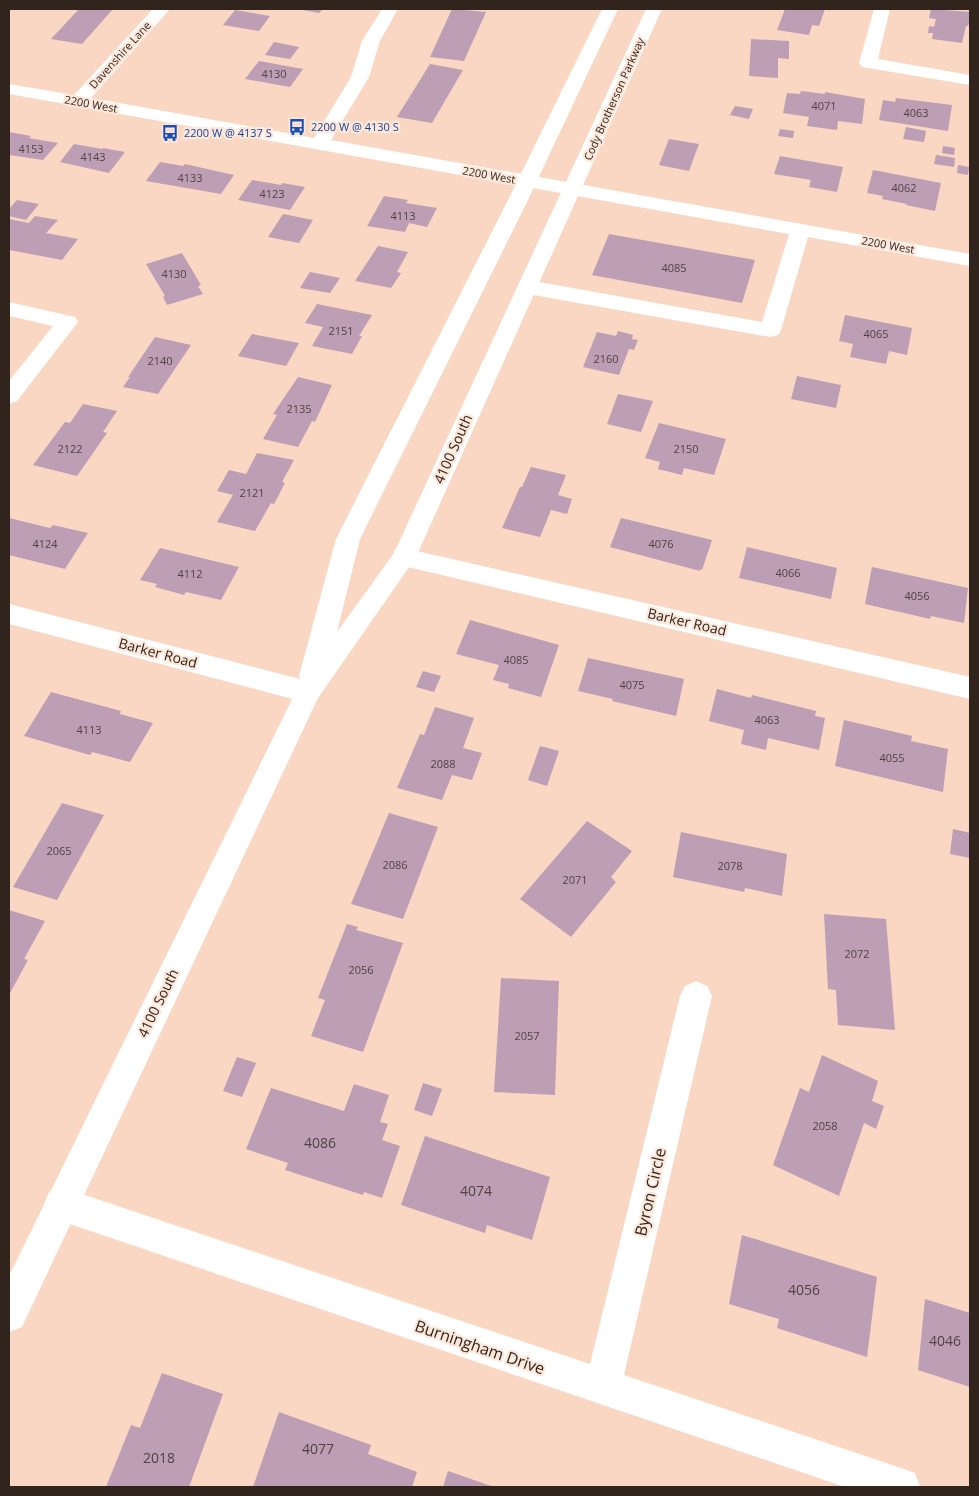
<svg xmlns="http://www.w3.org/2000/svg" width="979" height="1496" viewBox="0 0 979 1496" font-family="'Open Sans',sans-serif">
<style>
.building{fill:#bd9eb5}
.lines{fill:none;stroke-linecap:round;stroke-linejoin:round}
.minor{fill:#fff;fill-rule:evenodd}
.major{fill:#fff;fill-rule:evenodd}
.labels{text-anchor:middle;stroke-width:4.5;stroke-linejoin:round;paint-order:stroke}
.far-street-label{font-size:11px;fill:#30241c;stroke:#fce7da}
.number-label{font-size:11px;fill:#534242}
.far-transit-label{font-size:11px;fill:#164399;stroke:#fce7da;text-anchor:start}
.street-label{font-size:14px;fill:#30241c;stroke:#fce7da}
.near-number-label{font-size:14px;fill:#534242}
.near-street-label{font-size:16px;fill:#30241c;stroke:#fce7da}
</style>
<rect width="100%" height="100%" fill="#f9d7c2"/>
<!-- building -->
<path class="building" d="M79 9H113L82 44 51 39Z
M297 9H323L319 13Z
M452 9 486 12 464 61 430 57Z
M785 9H825L819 26 812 25 809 35 777 30Z
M931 9 970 12V21L968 26H966L962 43 932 39 933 33H928L929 26 934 27 936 19 929 18Z
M235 10 270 16 259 31 223 25Z
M751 39 789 41V59L778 58V78L749 76Z
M274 42 299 47 290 59 265 55Z
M259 61 303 69 290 87 245 79Z
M430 64 463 70 432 123 397 117Z
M801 91 825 94V92L865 99 862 124 838 121 837 130 807 126 809 117 783 113 787 93 800 94Z
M896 98 952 105 948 131 879 120 883 100 895 102Z
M735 106 753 109 749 119 730 115Z
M906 127 926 131 924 142 903 139Z
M780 129 794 131 793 138 778 136Z
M9 132 31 136 29 138 58 143 43 160 9 155Z
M669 139 699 144 689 171 659 165Z
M74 144 102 149 103 148 125 152 109 173 60 162Z
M943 146 955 148 954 155 942 153Z
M936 155 955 158 954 167 934 164Z
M780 156 843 167 837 192 809 187 811 180 774 174Z
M160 162 183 166 185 164 234 175 221 194 146 181Z
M958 165 969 167 968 175 957 173Z
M873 170 941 183 935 211 906 205 907 204 882 199 883 196 867 193Z
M252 180 281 185 282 183 305 187 290 210 238 200Z
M384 196 408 200 406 203 437 208 427 227 409 223 405 232 367 226Z
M17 200 39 204 26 220 9 216V209Z
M283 214 313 220 299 243 268 237Z
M35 216 58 220 46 233 78 239 62 260 9 250V219L29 223Z
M609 234 755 260 742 303 592 275Z
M378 246 408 252 397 272 401 273 391 288 355 281Z
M182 253 201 285 198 286 203 294 167 305 163 297 165 296 146 264Z
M310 272 340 278 330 293 300 288Z
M317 304 372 315 359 336H362L352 354 312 346 323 327 305 323Z
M845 315 912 328 907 355 889 351 886 364 850 357 853 344 839 341Z
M618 331 633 335 632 339 638 340 634 350 629 349 619 375 583 367 597 332 616 336Z
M252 334 299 343 286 366 238 356Z
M155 337 191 345 158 394 123 387 130 377H128Z
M797 376 841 385 836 408 791 399Z
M298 377 332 385 315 422 312 421 298 447 263 439 277 415 273 414Z
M618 394 653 401 641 432 607 424Z
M83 404 117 411 103 432 107 433 77 476 33 465 65 422 70 423Z
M659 423 726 439 714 475 684 468 682 475 658 469 660 462 645 458Z
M257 453 294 460 282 482 285 483 274 504 271 503 255 531 217 522 233 495 217 491 229 470 246 474Z
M531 467 566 475 558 495 572 499 567 514 551 510 540 537 502 528 520 487H522Z
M9 518 50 528 53 525 88 533 65 569 9 555Z
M621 518 712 540 702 570 700 569V571L610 547Z
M747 547 837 568 831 599 739 578Z
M160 548 239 567 221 600 186 592 184 595 155 587 157 584 140 580Z
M872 567 968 588 964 623 931 616 930 619 865 604Z
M470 620 559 645 541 697 508 688 509 684 493 680 499 665 456 654Z
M588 658 684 679 676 716 612 701 613 699 578 691Z
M423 671 441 676 434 692 416 687Z
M717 689 751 698 752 695 816 711 815 716 825 718 819 750 768 738 766 750 741 744 744 730 709 721Z
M51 692 121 711 120 714 153 723 130 762 92 752 90 755 24 736Z
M435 707 474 718 463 748 482 753 472 780 452 775 442 800 397 788 420 734 424 735Z
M844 720 912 736 911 741 948 749 943 792 835 766Z
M540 746 559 751 547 786 528 780Z
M62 803 104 815 57 900 13 887Z
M389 813 438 827 403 919 351 904Z
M587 821 632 851 611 877 616 882 571 937 520 899Z
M953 829 970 833V858L950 854Z
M681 832 787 854 782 896 745 888 744 892 673 877Z
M9 910 45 921 24 959 28 960 9 995Z
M824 914 886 919 895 1030 838 1025 836 990 828 989Z
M347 924 358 927 356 930 403 943 363 1052 311 1036 325 1000 318 998Z
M501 978 559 981 555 1095 494 1092Z
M822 1055 878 1081 872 1101 884 1106 876 1129 864 1123 839 1196 773 1165 800 1088 809 1092Z
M237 1057 256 1063 242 1097 223 1091Z
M423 1083 442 1089 432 1116 414 1110Z
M354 1084 389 1095 380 1122 388 1124 382 1140 400 1146 382 1198 364 1192 363 1195 285 1170 288 1163 246 1149 271 1088 344 1111Z
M425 1136 550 1177 532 1240 487 1225 485 1233 401 1205Z
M742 1235 877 1277 867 1357 777 1328 779 1319 729 1304Z
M925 1299 970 1313V1387L918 1370Z
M162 1373 223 1394 189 1487H106L131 1425 140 1428Z
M279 1412 371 1445 368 1454 417 1472 412 1487H253Z
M448 1471 494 1487H443Z"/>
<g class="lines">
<!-- minor -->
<path class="minor" d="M153 9H170L91 98 314 138 351 77 362 41 382 9H398L380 41 369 77 331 140 970 254V266L808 237 781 330 778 335 770 337 528 294 521 292 518 287 521 282 528 280 762 322 789 234 9 94V84L74 95Z
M874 9H890L878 59 970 75V85L862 67 859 63Z
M9 302 75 317 78 322 17 401 9 404V381L53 326 9 316Z
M404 548 970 677V699L395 564 392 557 395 550Z
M9 604 308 681 317 684 321 692 317 700 308 703 9 624Z
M696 981 707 986 712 996 624 1375 901 1468 915 1473 920 1487H845L61 1221 49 1216 44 1204 49 1192 61 1187 590 1364 680 996 685 986Z"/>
<!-- major -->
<path class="major" d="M602 9H618L527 202 360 539 337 632 394 553 646 9H662L416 557 318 698 22 1327 9 1332V1276L301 681 299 676 336 539 507 202Z"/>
</g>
<!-- icons -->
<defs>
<g id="bus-bare" transform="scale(1.35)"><path d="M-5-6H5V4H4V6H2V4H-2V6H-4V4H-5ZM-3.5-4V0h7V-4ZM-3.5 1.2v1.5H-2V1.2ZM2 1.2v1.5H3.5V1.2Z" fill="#1a4fb4" stroke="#fce7da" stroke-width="2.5" paint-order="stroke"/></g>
</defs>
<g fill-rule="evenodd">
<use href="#bus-bare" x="297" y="127"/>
<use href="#bus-bare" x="170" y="133"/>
</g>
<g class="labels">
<!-- far-street labels -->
<g class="far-street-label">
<text transform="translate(120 55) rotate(-48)" y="4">Davenshire Lane</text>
<text transform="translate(614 99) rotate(-66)" y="4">Cody Brotherson Parkway</text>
<text transform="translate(91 104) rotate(10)" y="4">2200 West</text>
<text transform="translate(489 175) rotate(10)" y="4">2200 West</text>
<text transform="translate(888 245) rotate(10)" y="4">2200 West</text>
</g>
<!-- number labels -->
<g class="number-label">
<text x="274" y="78">4130</text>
<text x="824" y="110">4071</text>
<text x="916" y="117">4063</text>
<text x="31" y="153">4153</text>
<text x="93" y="161">4143</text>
<text x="190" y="182">4133</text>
<text x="904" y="192">4062</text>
<text x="272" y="198">4123</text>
<text x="403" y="220">4113</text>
<text x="674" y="272">4085</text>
<text x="174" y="278">4130</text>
<text x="341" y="335">2151</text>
<text x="876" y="338">4065</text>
<text x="606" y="363">2160</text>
<text x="160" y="365">2140</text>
<text x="299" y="413">2135</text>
<text x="70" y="453">2122</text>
<text x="686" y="453">2150</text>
<text x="252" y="497">2121</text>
<text x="45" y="548">4124</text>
<text x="661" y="548">4076</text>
<text x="788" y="577">4066</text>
<text x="190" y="578">4112</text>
<text x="917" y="600">4056</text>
<text x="516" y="664">4085</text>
<text x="632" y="689">4075</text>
<text x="767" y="724">4063</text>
<text x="89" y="734">4113</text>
<text x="892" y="762">4055</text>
<text x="443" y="768">2088</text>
<text x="59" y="855">2065</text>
<text x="395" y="869">2086</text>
<text x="730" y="870">2078</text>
<text x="575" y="884">2071</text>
<text x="857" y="958">2072</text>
<text x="361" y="974">2056</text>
<text x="527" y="1040">2057</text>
<text x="825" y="1130">2058</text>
</g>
<!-- far-transit labels -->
<g class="far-transit-label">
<text x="311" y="131">2200 W @ 4130 S</text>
<text x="184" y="137">2200 W @ 4137 S</text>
</g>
<!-- street labels -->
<g class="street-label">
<text transform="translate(453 449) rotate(-66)" y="5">4100 South</text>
<text transform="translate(687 622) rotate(13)" y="5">Barker Road</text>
<text transform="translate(158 653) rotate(15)" y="5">Barker Road</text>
<text transform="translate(158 1003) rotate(-64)" y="5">4100 South</text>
</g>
<!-- near-number labels -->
<g class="near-number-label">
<text x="320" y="1148">4086</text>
<text x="476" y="1196">4074</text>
<text x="804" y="1295">4056</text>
<text x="945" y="1346">4046</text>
<text x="318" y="1454">4077</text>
<text x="159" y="1463">2018</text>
</g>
<!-- near-street labels -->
<g class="near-street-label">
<text transform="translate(650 1192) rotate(-77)" y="6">Byron Circle</text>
<text transform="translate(480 1347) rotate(19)" y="6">Burningham Drive</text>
</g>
</g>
<!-- border -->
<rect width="979" height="1496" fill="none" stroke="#30241c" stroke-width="20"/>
</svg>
